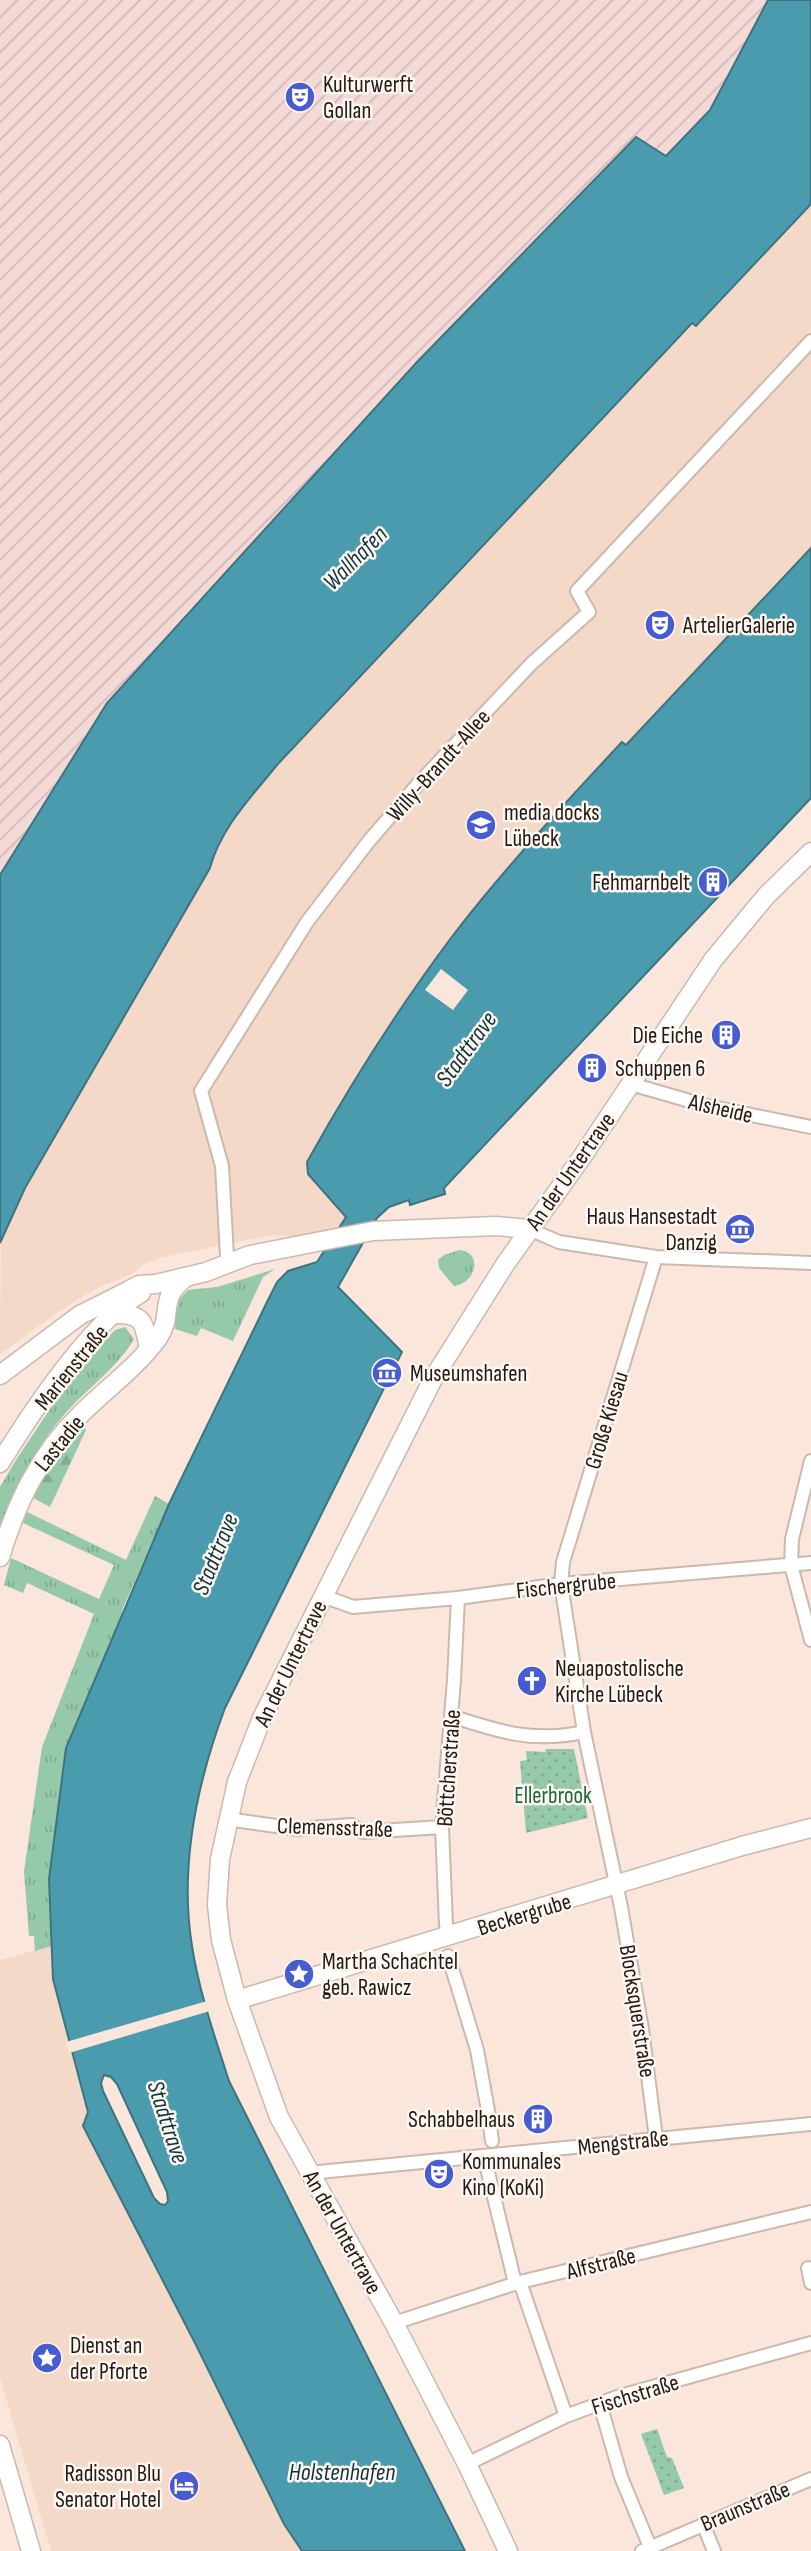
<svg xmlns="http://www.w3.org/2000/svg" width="811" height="2551" viewBox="0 0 811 2551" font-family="'Sofia Sans Condensed',sans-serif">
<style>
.built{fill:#f4d8c8}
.industrial{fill:url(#industrial-furrows)}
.grass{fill:url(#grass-tufts)}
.forest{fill:url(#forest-firs)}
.park{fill:url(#park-dots)}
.water{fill:#4a9bae;stroke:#3d7480;stroke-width:2;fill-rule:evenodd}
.pier{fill:#fae6da}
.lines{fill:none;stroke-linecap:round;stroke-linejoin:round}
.street-casing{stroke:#ccb8ad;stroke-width:16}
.secondary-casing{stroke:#ccb8ad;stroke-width:21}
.street{stroke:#fff;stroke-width:12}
.secondary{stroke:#fff;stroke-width:18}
.labels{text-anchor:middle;stroke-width:5;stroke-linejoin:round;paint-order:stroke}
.poi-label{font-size:23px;fill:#201915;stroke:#fef6f1;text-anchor:start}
.street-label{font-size:23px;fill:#201915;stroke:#fef6f1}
.park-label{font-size:23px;fill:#1e6643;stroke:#fef6f1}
.water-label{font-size:24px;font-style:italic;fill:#0c343d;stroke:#fef6f1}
</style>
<defs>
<pattern id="industrial-furrows" width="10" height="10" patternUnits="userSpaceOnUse" patternTransform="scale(1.75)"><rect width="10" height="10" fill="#f4d9d6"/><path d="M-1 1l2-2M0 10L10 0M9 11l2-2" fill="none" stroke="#d1bab7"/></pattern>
<pattern id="grass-tufts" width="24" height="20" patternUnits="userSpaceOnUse" patternTransform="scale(1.75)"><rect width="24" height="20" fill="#96c8aa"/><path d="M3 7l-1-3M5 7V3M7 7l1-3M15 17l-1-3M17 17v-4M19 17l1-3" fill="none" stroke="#81ab91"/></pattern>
<pattern id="forest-firs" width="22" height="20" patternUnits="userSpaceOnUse" patternTransform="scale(1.75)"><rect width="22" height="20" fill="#96c8aa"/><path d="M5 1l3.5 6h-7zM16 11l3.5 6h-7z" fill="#81ab91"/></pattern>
<pattern id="park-dots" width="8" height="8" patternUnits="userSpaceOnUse" patternTransform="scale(1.75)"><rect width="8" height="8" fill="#96c8aa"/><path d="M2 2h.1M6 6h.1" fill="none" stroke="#81ab91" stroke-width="1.8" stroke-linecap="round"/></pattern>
</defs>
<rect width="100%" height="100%" fill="#fae6da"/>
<!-- built -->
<path class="built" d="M811 204V549L625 745 621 742 579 788 504 872 410 995 308 1174 347 1217 339 1228 294 1236 270 1235 159 1258 144 1264 132 1274 104 1285 71 1303 0 1354 1 1241 25 1188 210 868 214 851 237 817 277 765 336 702 693 323 696 326Z
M52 1946 53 1979 88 2112 86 2120 284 2524 302 2551H51L0 2378V1960Z"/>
<!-- industrial -->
<path class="industrial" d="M0 0H768L710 110 666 156 636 137 417 362 107 703 0 875Z"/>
<!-- grass -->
<path class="grass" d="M460 1250C484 1253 475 1284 454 1286L439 1268 438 1260 444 1255Z
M275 1269 263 1277 233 1341 201 1328 197 1336 175 1329 176 1303 188 1290 217 1287Z
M125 1327 134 1339C119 1365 93 1384 72 1406 38 1442 15 1486 0 1532V1487L16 1460 50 1409 96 1350 115 1330Z
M155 1496 169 1504 123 1608 49 1879 52 1946 35 1951 34 1936H29L24 1871 42 1747 94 1614 27 1583 23 1593 4 1585 11 1558 99 1599 114 1565 23 1523 27 1512 126 1560Z"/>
<!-- forest -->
<path class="forest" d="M81 1424 86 1430 50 1507 33 1498 49 1466Z"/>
<!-- park -->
<path class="park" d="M546 1749H574L588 1818 526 1833 520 1761 527 1760 526 1751 545 1752Z
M657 2429 667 2457 672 2458 684 2488 664 2495 641 2434Z"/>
<!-- water -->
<path class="water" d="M768 0H811V204L696 326 692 323 277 765C252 796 220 829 210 868L25 1188 0 1243V875L107 703 417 362 636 137 666 156 710 110Z
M811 548V798L444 1188 445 1194 410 1205 409 1200 389 1207 377 1218 338 1287 402 1352 225 1708C197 1783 179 1866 192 1946 199 1992 215 2037 229 2081L465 2551H302L284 2524 196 2345 83 2126 88 2112 53 1979 49 1879 66 1748 169 1504 268 1300 277 1282 288 1271 317 1262 346 1217 308 1174 307 1162C351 1083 399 1007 454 934 506 867 564 804 622 742L626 745ZM104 2075 111 2077 117 2084 167 2192 168 2201 165 2205 160 2204 154 2198 103 2091 101 2083Z"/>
<!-- pier -->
<path class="pier" d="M441 969 468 990 453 1010 425 990Z
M207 2001 210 2011 69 2053 66 2042Z"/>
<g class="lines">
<!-- street casing -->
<g class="street-casing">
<path id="street" d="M631 1084 707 1106 811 1127
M529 1229 559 1242 656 1257 811 1263
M656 1257 563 1562 561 1584 584 1732 621 1907 642 2029 656 2138
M231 1264 227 1256 222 1166 201 1091 307 922 369 841 419 783 531 664 589 612 577 591 811 341
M811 1461 792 1539 791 1565 811 1640
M323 1596 353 1607 458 1598 561 1584 811 1563
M451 1716C500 1732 533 1743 584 1732
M227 1819 297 1829 351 1825 363 1832 442 1827
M450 1937 446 1925 442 1827 454 1680 458 1598
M448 1956 456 1981
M456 1981 477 2050 489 2116
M490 2126 492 2141
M484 2156 515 2283
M309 2173 811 2124
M808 2268 811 2283
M520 2282 566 2416
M394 2323 520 2282 811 2212
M600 2404 621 2477 650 2547
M467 2464 566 2416 620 2396 811 2343
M703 2524 714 2551
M642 2551 811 2479"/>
</g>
<!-- secondary casing -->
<g class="secondary-casing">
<path id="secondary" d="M114 1314C144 1313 144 1323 149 1349
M0 1375 80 1315 114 1298 139 1285 156 1284 206 1272 250 1255 373 1231 496 1226 529 1229
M0 1463C31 1413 91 1322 141 1293
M0 1557C17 1502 39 1455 81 1414 107 1388 136 1368 158 1338 174 1315 157 1299 186 1277
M237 2000 742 1846 811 1828
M0 2445 31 2551
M508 2551 467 2464 394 2323 279 2117 237 2000 221 1940 217 1905 220 1859 237 1782 262 1718 434 1377 506 1263 582 1157 713 960 766 896 811 852"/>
</g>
<!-- street -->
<use href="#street" class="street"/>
<!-- secondary -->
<use href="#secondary" class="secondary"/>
</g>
<!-- icons -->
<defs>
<g id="theatre-disc" transform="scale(1.575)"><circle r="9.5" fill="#485cd1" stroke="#fef6f1"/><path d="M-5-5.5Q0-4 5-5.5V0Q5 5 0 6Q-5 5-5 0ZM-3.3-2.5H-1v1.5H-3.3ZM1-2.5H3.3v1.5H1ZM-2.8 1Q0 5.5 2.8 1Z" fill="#fff"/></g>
<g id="university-disc" transform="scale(1.575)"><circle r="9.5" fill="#485cd1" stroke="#fef6f1"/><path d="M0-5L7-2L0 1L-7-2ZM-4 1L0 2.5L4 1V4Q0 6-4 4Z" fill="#fff"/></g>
<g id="building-disc" transform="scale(1.575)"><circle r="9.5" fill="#485cd1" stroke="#fef6f1"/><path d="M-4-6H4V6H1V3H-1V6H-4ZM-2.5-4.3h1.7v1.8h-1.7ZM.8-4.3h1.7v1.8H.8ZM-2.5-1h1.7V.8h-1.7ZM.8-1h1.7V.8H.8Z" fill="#fff"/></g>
<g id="museum-disc" transform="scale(1.575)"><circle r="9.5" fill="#485cd1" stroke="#fef6f1"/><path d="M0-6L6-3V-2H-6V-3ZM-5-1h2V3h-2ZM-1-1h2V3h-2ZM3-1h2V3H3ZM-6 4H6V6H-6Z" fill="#fff"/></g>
<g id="church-disc" transform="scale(1.575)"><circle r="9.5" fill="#485cd1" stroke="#fef6f1"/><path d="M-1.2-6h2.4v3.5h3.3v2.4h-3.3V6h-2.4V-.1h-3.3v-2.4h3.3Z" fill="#fff"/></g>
<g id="sight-disc" transform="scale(1.575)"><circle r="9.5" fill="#485cd1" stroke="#fef6f1"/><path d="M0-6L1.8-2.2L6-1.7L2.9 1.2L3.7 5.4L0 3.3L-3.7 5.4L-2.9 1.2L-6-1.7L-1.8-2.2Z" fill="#fff"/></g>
<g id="hotel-disc" transform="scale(1.575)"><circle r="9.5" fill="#485cd1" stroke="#fef6f1"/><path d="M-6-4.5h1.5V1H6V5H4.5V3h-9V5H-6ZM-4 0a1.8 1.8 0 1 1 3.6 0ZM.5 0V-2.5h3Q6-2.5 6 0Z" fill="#fff"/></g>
</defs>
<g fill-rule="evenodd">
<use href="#theatre-disc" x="300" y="97"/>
<use href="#theatre-disc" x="660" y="625"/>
<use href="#university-disc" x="481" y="825"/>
<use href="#building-disc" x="713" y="882"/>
<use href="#building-disc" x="726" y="1035"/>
<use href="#building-disc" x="592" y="1068"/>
<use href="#museum-disc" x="740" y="1229"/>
<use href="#museum-disc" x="387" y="1373"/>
<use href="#church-disc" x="532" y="1681"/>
<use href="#sight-disc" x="299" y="1974"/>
<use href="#building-disc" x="538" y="2119"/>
<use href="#theatre-disc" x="439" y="2174"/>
<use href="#sight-disc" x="47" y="2358"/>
<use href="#hotel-disc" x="184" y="2486"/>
</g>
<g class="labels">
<!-- poi labels -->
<g class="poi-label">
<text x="323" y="92">Kulturwerft<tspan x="323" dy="26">Gollan</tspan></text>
<text x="683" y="633">ArtelierGalerie</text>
<text x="504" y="820">media docks<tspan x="504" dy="26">Lübeck</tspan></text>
<text x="690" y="890" text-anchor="end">Fehmarnbelt</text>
<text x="703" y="1043" text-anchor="end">Die Eiche</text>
<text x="615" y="1076">Schuppen 6</text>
<text x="717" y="1224" text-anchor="end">Haus Hansestadt<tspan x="717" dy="26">Danzig</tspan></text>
<text x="410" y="1381">Museumshafen</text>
<text x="555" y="1676">Neuapostolische<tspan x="555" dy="26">Kirche Lübeck</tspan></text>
<text x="322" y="1969">Martha Schachtel<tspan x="322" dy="26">geb. Rawicz</tspan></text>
<text x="515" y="2127" text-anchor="end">Schabbelhaus</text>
<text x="462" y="2169">Kommunales<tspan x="462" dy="26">Kino (KoKi)</tspan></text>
<text x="70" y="2353">Dienst an<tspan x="70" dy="26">der Pforte</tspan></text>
<text x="161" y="2481" text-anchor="end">Radisson Blu<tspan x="161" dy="26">Senator Hotel</tspan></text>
</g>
<!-- street labels -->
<g class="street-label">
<text transform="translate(438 765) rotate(-48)" y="8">Willy-Brandt-Allee</text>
<text transform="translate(721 1108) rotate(13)" y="8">Alsheide</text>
<text transform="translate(570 1171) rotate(-55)" y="8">An der Untertrave</text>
<text transform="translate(71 1367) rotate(-51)" y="8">Marienstraße</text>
<text transform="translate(606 1420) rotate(-73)" y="8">Große Kiesau</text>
<text transform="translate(59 1443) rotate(-51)" y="8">Lastadie</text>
<text transform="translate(566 1585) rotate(-6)" y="8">Fischergrube</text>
<text transform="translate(290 1663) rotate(-64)" y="8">An der Untertrave</text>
<text transform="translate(448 1768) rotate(-86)" y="8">Böttcherstraße</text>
<text transform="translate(335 1827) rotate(2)" y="8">Clemensstraße</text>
<text transform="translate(524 1914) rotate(-17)" y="8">Beckergrube</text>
<text transform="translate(638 2011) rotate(81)" y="8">Blocksquerstraße</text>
<text transform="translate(623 2142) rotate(-6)" y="8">Mengstraße</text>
<text transform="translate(343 2232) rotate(61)" y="8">An der Untertrave</text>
<text transform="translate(601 2263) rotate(-14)" y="8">Alfstraße</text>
<text transform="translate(635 2394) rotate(-17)" y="8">Fischstraße</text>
<text transform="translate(745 2506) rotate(-23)" y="8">Braunstraße</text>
</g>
<!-- park labels -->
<g class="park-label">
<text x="553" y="1803">Ellerbrook</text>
</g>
<!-- water labels -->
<g class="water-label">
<text transform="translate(355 558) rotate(-45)" y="8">Wallhafen</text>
<text transform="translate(466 1049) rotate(-54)" y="8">Stadttrave</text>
<text transform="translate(215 1554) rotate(-68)" y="8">Stadttrave</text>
<text transform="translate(168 2122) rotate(72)" y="8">Stadttrave</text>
<text x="342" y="2480">Holstenhafen</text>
</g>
</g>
</svg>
